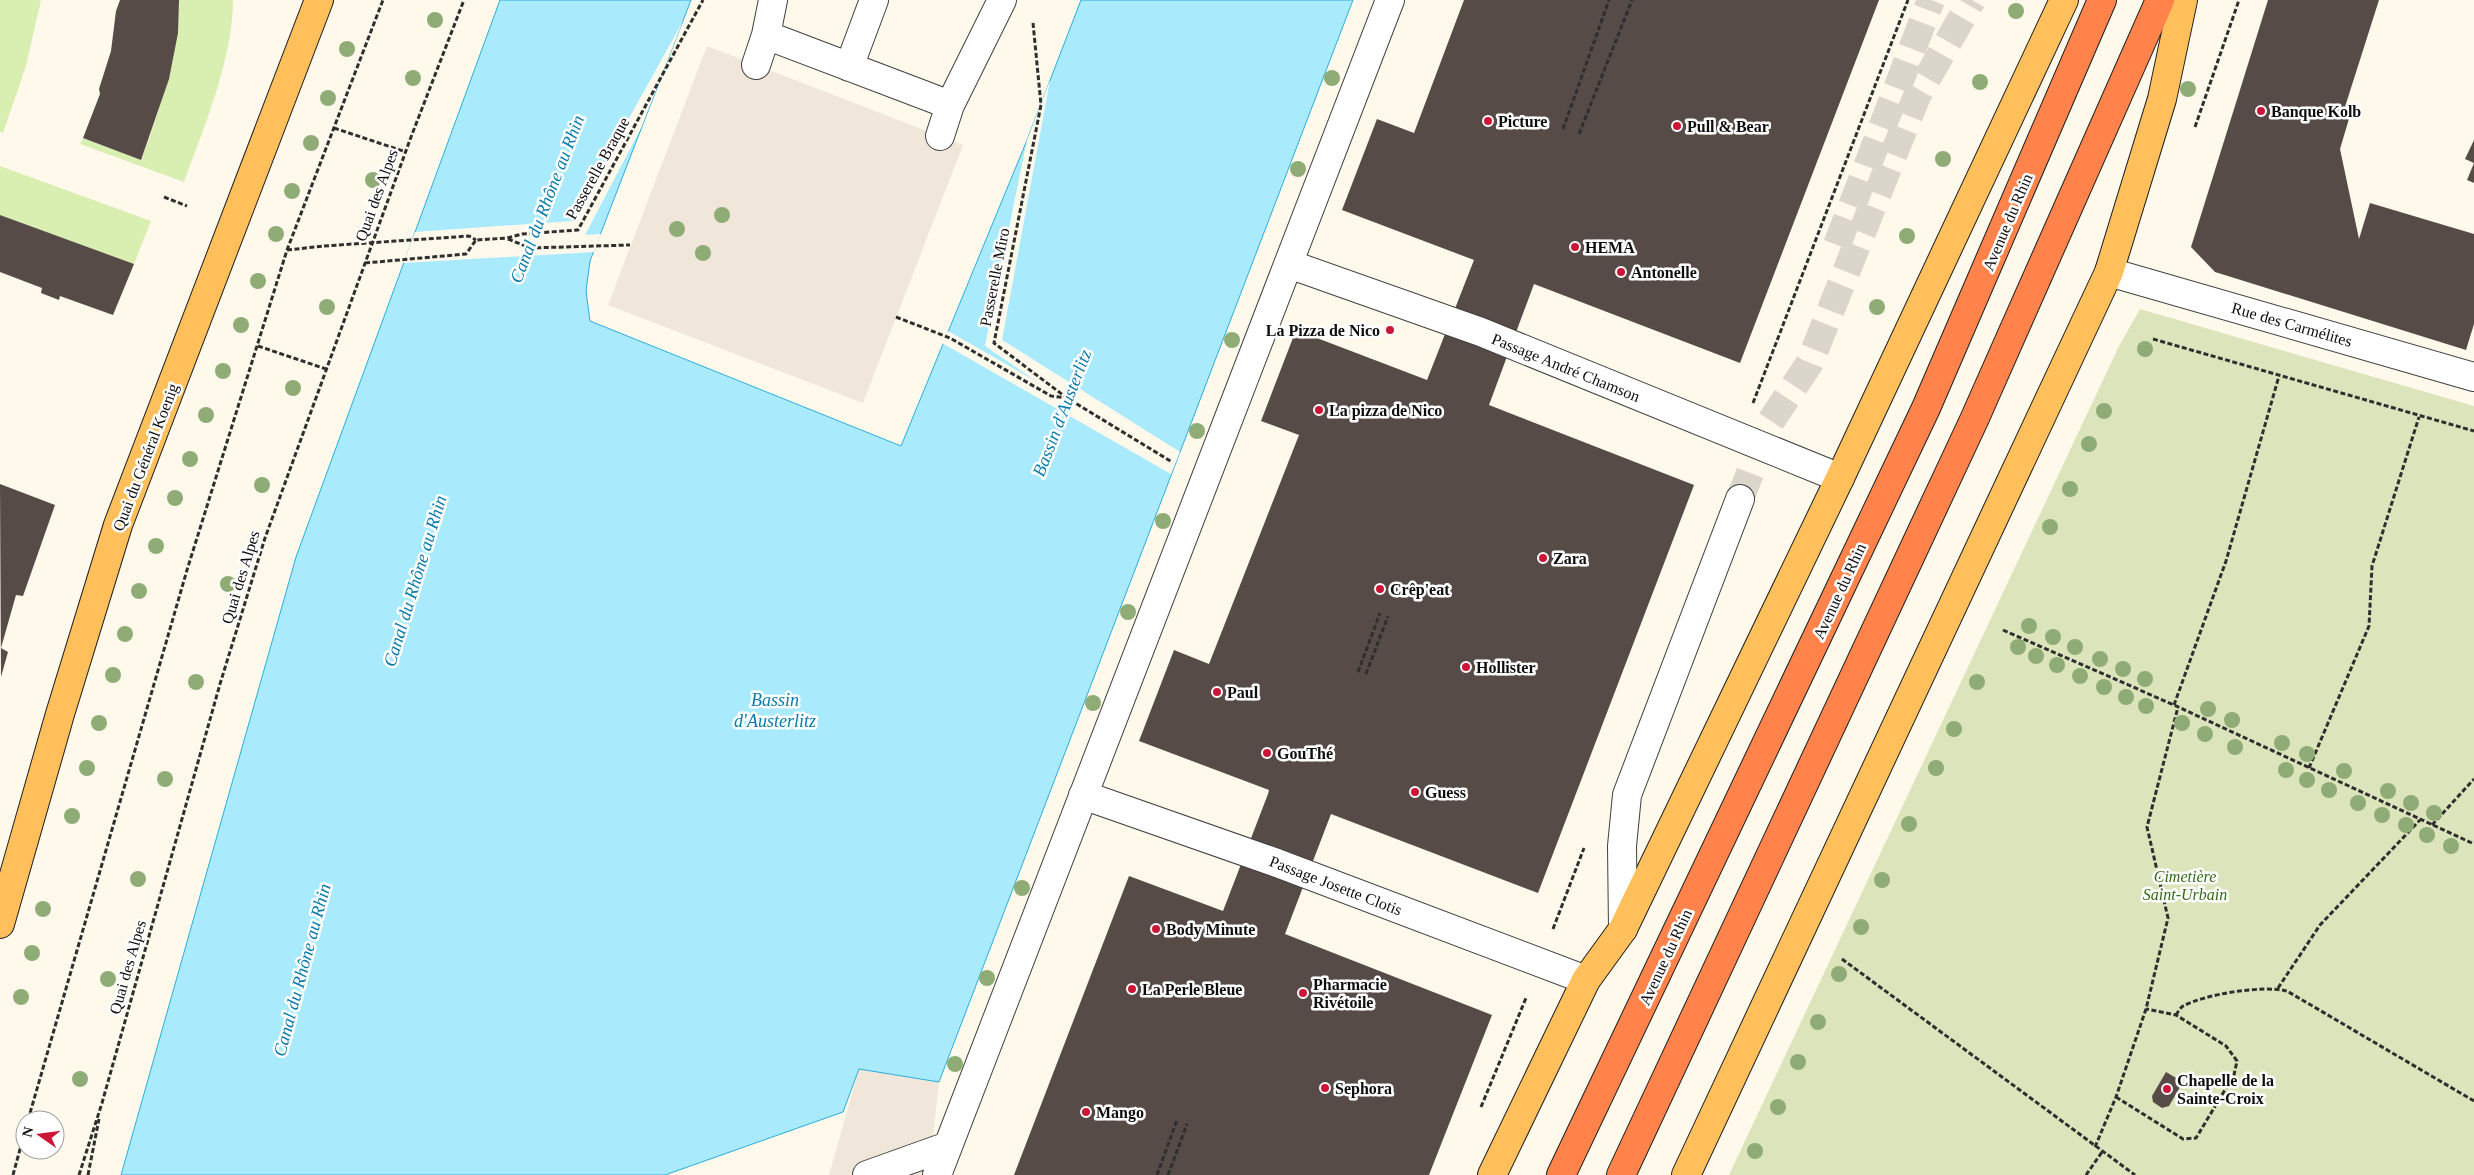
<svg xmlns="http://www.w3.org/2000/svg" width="2474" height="1175" viewBox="0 0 2474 1175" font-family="Georgia,serif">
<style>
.green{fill:#d9eeb1}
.cemetery{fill:#dce4bb}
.plaza{fill:#f0e7da}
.water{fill:#aaeafd;stroke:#29aedc}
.pier{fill:#fff9ec}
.building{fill:#574b48}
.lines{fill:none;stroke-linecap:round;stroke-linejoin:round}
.minor-tunnel{stroke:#dbd6cb;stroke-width:28;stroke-dasharray:28 14;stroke-linecap:butt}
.minor-casing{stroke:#404040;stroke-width:30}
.major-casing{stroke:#1e1e1e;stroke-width:30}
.highway-casing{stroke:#1e1e1e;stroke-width:30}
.path{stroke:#2f2f2f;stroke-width:3;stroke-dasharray:5 2.5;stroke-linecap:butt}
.minor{stroke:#fff;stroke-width:28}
.major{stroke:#ffc05c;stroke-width:28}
.highway{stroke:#ff834a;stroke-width:28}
.path-bridge{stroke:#2f2f2f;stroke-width:3;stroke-dasharray:5 2.5;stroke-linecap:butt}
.tree{fill:#8fab76}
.poi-dot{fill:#cc1638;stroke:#fff;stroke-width:2}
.labels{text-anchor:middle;stroke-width:5;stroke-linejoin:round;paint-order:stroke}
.poi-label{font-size:16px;font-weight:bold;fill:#0d0d0d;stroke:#fff;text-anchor:start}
.street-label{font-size:16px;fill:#0d0d0d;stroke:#fff}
.park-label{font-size:16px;font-style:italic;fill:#346b16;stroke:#fff}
.water-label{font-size:18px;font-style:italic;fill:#087cac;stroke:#fff}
</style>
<rect width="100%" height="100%" fill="#fff9ec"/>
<!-- green -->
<path class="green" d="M0 0H41L26 66 3 133 0 132Z
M179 0H233C233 59 204 127 184 182L80 144 83 138 141 160C161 109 177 55 179 0Z
M0 166 151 221 134 264 0 215Z"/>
<!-- cemetery -->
<path class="cemetery" d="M2140 309 2474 406V1175H1729L2119 346Z"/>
<!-- plaza -->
<path class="plaza" d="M707 46 963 145 863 403 608 305Z
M859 1069 939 1082 929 1175H829Z"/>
<!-- water -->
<path class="water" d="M500 0H691L590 261 586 291 590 321 901 446 1027 140 1081 0H1353L939 1082 859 1069 843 1112 665 1175H121L296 557Z"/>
<!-- pier -->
<path class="pier" d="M683 21 641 128 585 235 601 234 594 252 403 263 415 232 572 221Z
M1050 80 1002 340 1180 452 1171 474 942 343 948 331 1039 383 985 346 1027 140Z"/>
<!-- building -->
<path class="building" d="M120 0H179L178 33 169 79 141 160 83 138 100 94 99 89 111 51 116 11Z
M1464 0H1879L1740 363 1534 284 1489 405 1694 485 1538 893 1331 814 1285 934 1492 1015 1429 1175H1014L1129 876 1223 911 1268 794 1269 790 1139 741 1174 650 1209 664 1299 435 1261 421 1296 330 1427 380 1474 260 1342 210 1377 119 1414 133Z
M2268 0H2379L2344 110 2351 112 2340 149 2359 239 2370 203 2474 234V324L2466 350 2215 272 2191 247Z
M2474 140V183L2467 180 2474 163 2465 159Z
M0 215 134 264 113 315 60 296 59 300 41 293 42 288 0 272Z
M0 484 55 505 23 596 16 595 1 648 8 652 1 677Z
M2166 1072 2183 1082 2169 1106 2162 1108 2153 1102 2152 1096Z"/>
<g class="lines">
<!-- minor-tunnel -->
<path class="minor-tunnel" d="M1837 245 1931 0
M1740 499 1769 424 1809 364 1917 96 1972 0"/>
<!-- minor casing -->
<g class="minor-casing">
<path id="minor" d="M773 0 766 35 950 105 1002 0
M756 65 766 35
M849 67 874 0
M940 136 950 105
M1289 264 1481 332 1840 478
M2109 272 2474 377
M1083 795 1277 863 1586 980
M1623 929 1622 846 1627 795 1740 499
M867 1175 948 1146
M937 1175 1390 0"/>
</g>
<!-- major casing -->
<g class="major-casing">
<path id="major" d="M0 924 60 714 118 525 319 0
M1492 1175 1586 980 1623 929 1840 478 2064 0
M1686 1175 2109 272 2162 99 2183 0"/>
</g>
<!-- highway casing -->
<g class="highway-casing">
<path id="highway" d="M1561 1175 1926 408 2102 0
M1621 1175 1974 420 2160 0"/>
</g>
<!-- path -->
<path class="path" d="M1033 23 1041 105 994 343 1067 398 1172 462
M2195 127 2239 0
M334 128 406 152
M1563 129 1609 0
M1579 134 1632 0
M164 197 187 206
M508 239 530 248 630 245
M287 250 324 246
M365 263 466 254 476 240 507 238 522 234 578 230 703 0
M896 317 950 338 1051 396 1067 398
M2153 339 2474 431
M258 346 326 369
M1753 403 1908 0
M2003 630 2174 705 2474 844
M1358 672 1380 613
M1366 674 1388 616
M2174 705 2226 561 2279 376
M2309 768 2369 626 2372 566 2419 417
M2432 825 2474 779
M1553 929 1584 848
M1842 959 2135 1175
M2278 988 2320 925 2420 820
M2176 1015C2178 1012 2180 1008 2183 1006 2206 994 2262 985 2287 991L2474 1101
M2116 1097 2183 1139 2196 1138 2234 1075 2237 1061 2226 1046 2176 1015 2146 1009
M1481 1107 1526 998
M28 1120 187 570 287 250 383 0
M2095 1147 2116 1097 2146 1009 2168 918 2147 827 2178 707
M13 1175 25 1131
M79 1175 102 1103 220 684 265 538 411 137 464 0
M88 1175 99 1119
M1157 1175 1177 1120
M1168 1175 1187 1124
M2086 1175 2102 1152"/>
<!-- minor -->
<use href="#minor" class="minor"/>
<!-- major -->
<use href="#major" class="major"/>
<!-- highway -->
<use href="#highway" class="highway"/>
<!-- path-bridge -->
<path class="path-bridge" d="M324 246 469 236 476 240"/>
</g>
<!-- trees -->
<g class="tree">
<circle cx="2016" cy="11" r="8"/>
<circle cx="435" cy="20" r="8"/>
<circle cx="347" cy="49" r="8"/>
<circle cx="413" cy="78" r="8"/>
<circle cx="1332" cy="78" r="8"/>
<circle cx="1980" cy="82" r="8"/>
<circle cx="2188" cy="89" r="8"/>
<circle cx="328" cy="98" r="8"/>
<circle cx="311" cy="143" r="8"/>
<circle cx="1943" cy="159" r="8"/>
<circle cx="1298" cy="169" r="8"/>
<circle cx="373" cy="180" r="8"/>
<circle cx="292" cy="191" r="8"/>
<circle cx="722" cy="215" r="8"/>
<circle cx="677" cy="229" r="8"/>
<circle cx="276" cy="234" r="8"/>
<circle cx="1907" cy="236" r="8"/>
<circle cx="703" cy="253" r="8"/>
<circle cx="258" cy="281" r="8"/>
<circle cx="327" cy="307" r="8"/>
<circle cx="1877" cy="307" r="8"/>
<circle cx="241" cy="325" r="8"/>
<circle cx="1232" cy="340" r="8"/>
<circle cx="2145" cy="349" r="8"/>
<circle cx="223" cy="371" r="8"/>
<circle cx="293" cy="388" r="8"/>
<circle cx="2104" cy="411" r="8"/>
<circle cx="206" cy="415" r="8"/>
<circle cx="1197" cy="431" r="8"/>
<circle cx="2089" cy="444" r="8"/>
<circle cx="190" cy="459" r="8"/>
<circle cx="262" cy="485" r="8"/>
<circle cx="2070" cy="489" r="8"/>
<circle cx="175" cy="498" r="8"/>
<circle cx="1163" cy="521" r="8"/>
<circle cx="2050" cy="527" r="8"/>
<circle cx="156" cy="546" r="8"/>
<circle cx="228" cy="584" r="8"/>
<circle cx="139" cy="591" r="8"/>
<circle cx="1128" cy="612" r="8"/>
<circle cx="2029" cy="626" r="8"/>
<circle cx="125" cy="634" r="8"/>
<circle cx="2053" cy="637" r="8"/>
<circle cx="2018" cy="647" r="8"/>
<circle cx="2075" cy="647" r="8"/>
<circle cx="2036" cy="656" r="8"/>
<circle cx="2100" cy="659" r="8"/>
<circle cx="2057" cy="665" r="8"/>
<circle cx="2123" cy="669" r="8"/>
<circle cx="113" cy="675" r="8"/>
<circle cx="2080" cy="676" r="8"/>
<circle cx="2145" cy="679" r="8"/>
<circle cx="196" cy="682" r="8"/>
<circle cx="1977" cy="682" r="8"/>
<circle cx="2104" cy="687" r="8"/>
<circle cx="2126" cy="697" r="8"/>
<circle cx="1093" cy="703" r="8"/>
<circle cx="2146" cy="706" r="8"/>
<circle cx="2208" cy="709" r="8"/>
<circle cx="2232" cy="720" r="8"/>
<circle cx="99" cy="723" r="8"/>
<circle cx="2182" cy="723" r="8"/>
<circle cx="1954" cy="729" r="8"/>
<circle cx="2205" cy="734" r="8"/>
<circle cx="2282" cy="743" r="8"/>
<circle cx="2235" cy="747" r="8"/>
<circle cx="2307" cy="754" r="8"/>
<circle cx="87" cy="768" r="8"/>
<circle cx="1936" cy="768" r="8"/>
<circle cx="2286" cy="770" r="8"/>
<circle cx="2344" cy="771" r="8"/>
<circle cx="165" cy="779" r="8"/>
<circle cx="2307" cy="780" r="8"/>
<circle cx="2329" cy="790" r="8"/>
<circle cx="2388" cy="791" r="8"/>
<circle cx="2358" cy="803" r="8"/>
<circle cx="2411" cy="803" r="8"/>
<circle cx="2434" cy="813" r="8"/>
<circle cx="2382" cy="815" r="8"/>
<circle cx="72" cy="816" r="8"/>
<circle cx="1909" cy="824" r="8"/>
<circle cx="2406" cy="825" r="8"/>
<circle cx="2427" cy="835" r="8"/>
<circle cx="2451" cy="846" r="8"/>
<circle cx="138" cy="879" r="8"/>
<circle cx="1882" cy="880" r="8"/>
<circle cx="1022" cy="888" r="8"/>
<circle cx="43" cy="909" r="8"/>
<circle cx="1861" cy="927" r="8"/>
<circle cx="32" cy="953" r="8"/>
<circle cx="1839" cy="974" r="8"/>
<circle cx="987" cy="978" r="8"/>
<circle cx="108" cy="979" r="8"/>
<circle cx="21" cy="997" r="8"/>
<circle cx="1818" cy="1022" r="8"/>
<circle cx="1798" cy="1062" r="8"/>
<circle cx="955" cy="1064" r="8"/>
<circle cx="80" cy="1079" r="8"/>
<circle cx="1778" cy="1107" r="8"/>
<circle cx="1755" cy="1151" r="8"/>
</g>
<!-- markers -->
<g class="poi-dot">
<circle cx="2261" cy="111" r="5"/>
<circle cx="1488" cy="121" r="5"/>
<circle cx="1677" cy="126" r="5"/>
<circle cx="1575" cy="247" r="5"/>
<circle cx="1621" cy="272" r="5"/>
<circle cx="1390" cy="330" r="5"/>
<circle cx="1319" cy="410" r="5"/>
<circle cx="1543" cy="558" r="5"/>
<circle cx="1380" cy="589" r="5"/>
<circle cx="1466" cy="667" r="5"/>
<circle cx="1217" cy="692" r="5"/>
<circle cx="1267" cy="753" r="5"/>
<circle cx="1415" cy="792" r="5"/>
<circle cx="1156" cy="929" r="5"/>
<circle cx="1132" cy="989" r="5"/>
<circle cx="1303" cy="993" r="5"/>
<circle cx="1325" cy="1088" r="5"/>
<circle cx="2167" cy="1089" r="5"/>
<circle cx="1086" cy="1112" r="5"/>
</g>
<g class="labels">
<!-- poi labels -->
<g class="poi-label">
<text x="2271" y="117">Banque Kolb</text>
<text x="1498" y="127">Picture</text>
<text x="1687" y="132">Pull &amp; Bear</text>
<text x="1585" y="253">HEMA</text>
<text x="1631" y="278">Antonelle</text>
<text x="1380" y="336" text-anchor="end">La Pizza de Nico</text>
<text x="1329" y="416">La pizza de Nico</text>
<text x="1553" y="564">Zara</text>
<text x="1390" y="595">Crêp'eat</text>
<text x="1476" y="673">Hollister</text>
<text x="1227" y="698">Paul</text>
<text x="1277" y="759">GouThé</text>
<text x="1425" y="798">Guess</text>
<text x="1166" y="935">Body Minute</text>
<text x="1313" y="990">Pharmacie<tspan x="1313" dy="18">Rivétoile</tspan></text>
<text x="1142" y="995">La Perle Bleue</text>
<text x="2177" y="1086">Chapelle de la<tspan x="2177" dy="18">Sainte-Croix</tspan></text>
<text x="1335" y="1094">Sephora</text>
<text x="1096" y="1118">Mango</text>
</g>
<!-- street labels -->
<g class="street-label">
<text transform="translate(597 168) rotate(-61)" y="6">Passerelle Braque</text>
<text transform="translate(376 195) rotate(-70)" y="6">Quai des Alpes</text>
<text transform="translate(2007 222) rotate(-67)" y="6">Avenue du Rhin</text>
<text transform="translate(994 277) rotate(-79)" y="6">Passerelle Miro</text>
<text transform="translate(2292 324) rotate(16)" y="6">Rue des Carmélites</text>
<text transform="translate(1566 367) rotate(22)" y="6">Passage André Chamson</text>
<text transform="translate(145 457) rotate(-69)" y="6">Quai du Général Koenig</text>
<text transform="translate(240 577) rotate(-73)" y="6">Quai des Alpes</text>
<text transform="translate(1839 591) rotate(-65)" y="6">Avenue du Rhin</text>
<text transform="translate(1336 885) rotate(21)" y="6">Passage Josette Clotis</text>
<text transform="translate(1665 957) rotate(-65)" y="6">Avenue du Rhin</text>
<text transform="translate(127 967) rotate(-74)" y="6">Quai des Alpes</text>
</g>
<!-- park labels -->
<g class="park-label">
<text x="2185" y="882">Cimetière<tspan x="2185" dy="18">Saint-Urbain</tspan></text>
</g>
<!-- water labels -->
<g class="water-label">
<text transform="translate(547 199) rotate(-69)" y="6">Canal du Rhône au Rhin</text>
<text transform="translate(1062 413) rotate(-69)" y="6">Bassin d'Austerlitz</text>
<text transform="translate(415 581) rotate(-73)" y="6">Canal du Rhône au Rhin</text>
<text x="775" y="706">Bassin<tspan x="775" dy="21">d'Austerlitz</tspan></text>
<text transform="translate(302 970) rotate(-75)" y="6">Canal du Rhône au Rhin</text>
</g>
</g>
<!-- north arrow -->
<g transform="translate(40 1135) rotate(284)"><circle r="24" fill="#ffffff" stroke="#9e9e9e"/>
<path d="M0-4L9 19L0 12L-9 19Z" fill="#cc1638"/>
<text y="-8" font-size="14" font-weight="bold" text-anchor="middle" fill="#0d0d0d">N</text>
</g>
</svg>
